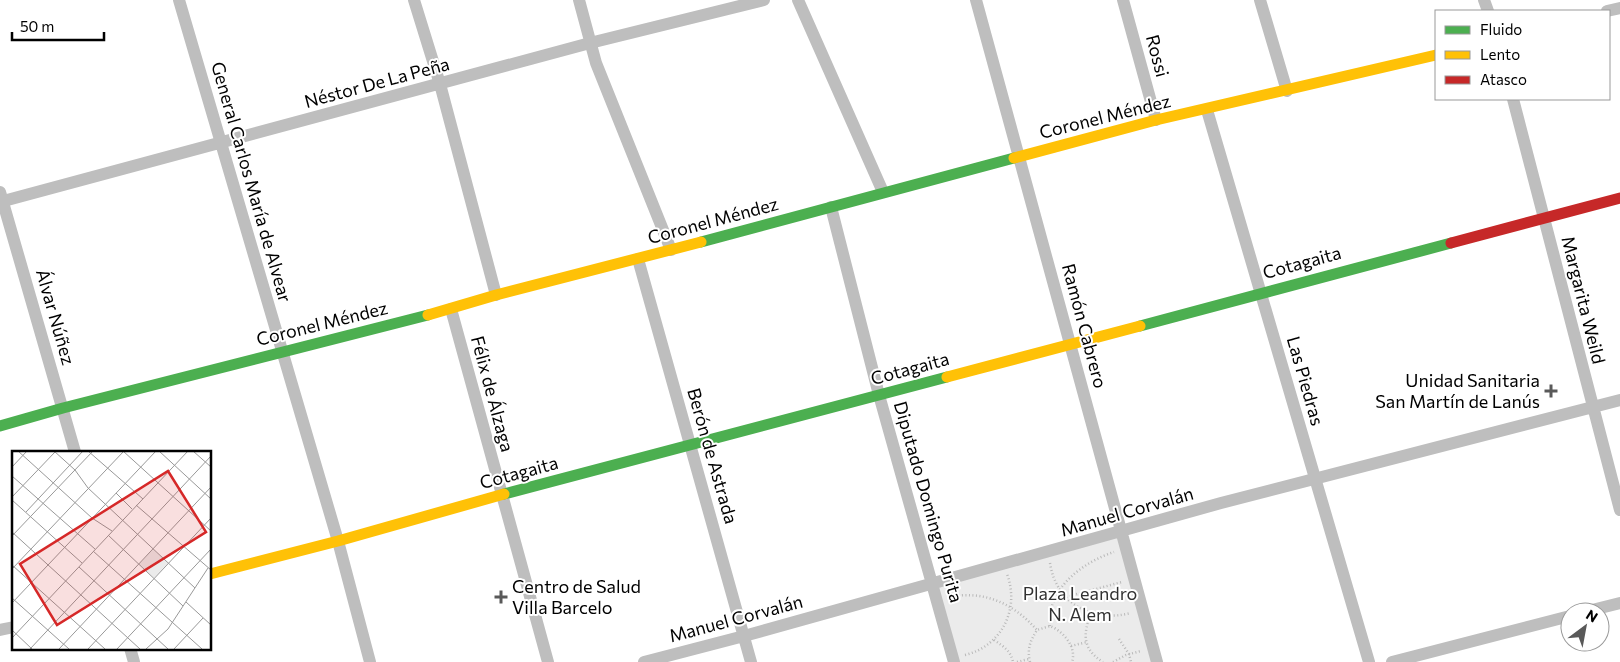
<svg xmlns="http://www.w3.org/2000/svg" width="1620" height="662" viewBox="0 0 1620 662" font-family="Commissioner,sans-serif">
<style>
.green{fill:#ebebeb}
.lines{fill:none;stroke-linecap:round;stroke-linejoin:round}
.path{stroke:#b9b9b9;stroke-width:2.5;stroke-dasharray:1 2.5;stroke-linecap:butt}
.street{stroke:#bebebe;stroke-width:12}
.fast{stroke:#4caf50;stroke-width:11}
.slow{stroke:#ffc107;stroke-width:11}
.jam{stroke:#c62828;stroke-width:11}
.poi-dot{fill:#595959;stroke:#fff;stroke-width:2}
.labels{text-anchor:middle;stroke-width:4;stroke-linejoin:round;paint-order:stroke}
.street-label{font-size:18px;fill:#000;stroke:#fff}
.poi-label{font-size:18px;fill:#000;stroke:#fff;text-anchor:end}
.park-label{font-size:18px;fill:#313131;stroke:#fff}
.inset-road{fill:none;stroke:#999;stroke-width:1}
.view{fill:#d62828;fill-opacity:0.15;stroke:#d62828;stroke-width:2.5}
.inset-edge{fill:none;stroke:#000;stroke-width:2.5}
</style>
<rect width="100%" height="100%" fill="#fff"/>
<!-- green -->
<path class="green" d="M1122 532 1157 662H954L933 584Z"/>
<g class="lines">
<!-- path -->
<path class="path" d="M1050 563C1056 604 1093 623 1131 613
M948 597C984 590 1013 603 1037 630
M1066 597 1122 582
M1091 613C1083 634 1082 649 1103 662
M1050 626C1046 589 1083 562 1114 552
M1119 639 1129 654 1131 662
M994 640C1003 646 1011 651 1013 662
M1071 646 1087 642
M965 655C1002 646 1020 609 1007 574
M1017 662 1029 659
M1030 662C1027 649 1030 641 1037 630L1050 626C1063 631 1077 647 1072 662
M1113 662 1126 655 1141 651"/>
<!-- street -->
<path class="street" d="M179 0 338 541 370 662
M414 0 440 84 496 295
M579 0 596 63 671 250
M798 0 883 192
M976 0 1157 662
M1123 0 1156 120
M1260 0 1287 91
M1484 0 1488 11
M1607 11 1620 8
M1513 99 1620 510
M1207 110 1369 662
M0 192 75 452
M0 202 590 43 764 0
M831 207 879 395 954 662
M638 259 751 662
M451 309 548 662
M1584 612 1620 603
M0 630 14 627
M130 648 134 662
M644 662 744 636 1221 503 1620 400
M1392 662 1570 616"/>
<!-- fast -->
<path class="fast" d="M701 242 1014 158
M1140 326 1451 243
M0 426 63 408 428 315
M504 494 947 377"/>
<!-- slow -->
<path class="slow" d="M1014 158 1156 120 1436 55
M428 315 496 295 701 242
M947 377 1140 326
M210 574 338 541 504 494"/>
<!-- jam -->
<path class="jam" d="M1451 243 1620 198"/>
</g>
<!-- markers -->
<g class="poi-dot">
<path d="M1548.5 383.5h5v5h5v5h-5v5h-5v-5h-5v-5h5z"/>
<path d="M498.5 589.5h5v5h5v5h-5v5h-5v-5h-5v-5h5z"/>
</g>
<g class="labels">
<!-- street labels -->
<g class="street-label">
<text transform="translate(1157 56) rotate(75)" y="6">Rossi</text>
<text transform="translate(377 83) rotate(-15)" y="6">Néstor De La Peña</text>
<text transform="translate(1105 117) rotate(-14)" y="6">Coronel Méndez</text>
<text transform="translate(251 182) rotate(74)" y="6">General Carlos María de Alvear</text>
<text transform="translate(713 221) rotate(-15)" y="6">Coronel Méndez</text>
<text transform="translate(1302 263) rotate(-15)" y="6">Cotagaita</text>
<text transform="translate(1583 300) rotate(76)" y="6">Margarita Weild</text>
<text transform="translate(55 317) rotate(74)" y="6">Álvar Núñez</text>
<text transform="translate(322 324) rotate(-14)" y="6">Coronel Méndez</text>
<text transform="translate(1084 326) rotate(75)" y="6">Ramón Cabrero</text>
<text transform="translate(910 369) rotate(-15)" y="6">Cotagaita</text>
<text transform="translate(1305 381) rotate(74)" y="6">Las Piedras</text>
<text transform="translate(492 394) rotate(75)" y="6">Félix de Álzaga</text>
<text transform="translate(712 456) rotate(74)" y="6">Berón de Astrada</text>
<text transform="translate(519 473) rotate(-15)" y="6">Cotagaita</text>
<text transform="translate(928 502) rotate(74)" y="6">Diputado Domingo Purita</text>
<text transform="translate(1127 512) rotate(-16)" y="6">Manuel Corvalán</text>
<text transform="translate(736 619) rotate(-15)" y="6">Manuel Corvalán</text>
</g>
<!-- poi labels -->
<g class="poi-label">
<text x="1540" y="387">Unidad Sanitaria<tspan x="1540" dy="21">San Martín de Lanús</tspan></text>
<text x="512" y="593" text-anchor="start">Centro de Salud<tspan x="512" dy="21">Villa Barcelo</tspan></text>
</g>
<!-- park labels -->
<g class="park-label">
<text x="1080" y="600">Plaza Leandro<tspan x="1080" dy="21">N. Alem</tspan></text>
</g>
</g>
<!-- overview -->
<g transform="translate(12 451)">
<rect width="199" height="199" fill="#fff"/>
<path d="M141 98 156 112 142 127 127 113Z" fill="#ebebeb"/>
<path class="inset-road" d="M6 0 80 67 100 80M42 0 63 19 76 37 183 137M76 0 131 48M111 0 199 80M147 0 199 48M181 0 199 16M0 16 15 0M0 25 83 98M104 42 120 58M0 46 43 1M0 49 70 112M124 54 199 119M14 61 71 0M0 81 128 198M96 84 171 155M0 85 81 0M81 100 190 198M0 114 93 198M67 116 156 198M0 118 112 0M0 147 57 198M174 151 199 174M0 152 144 0M0 179 20 198M0 187 176 0M18 198 199 5M47 198 199 36M76 198 199 67M105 198 199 98M134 198 156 178 196 117M162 198 191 167"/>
<path class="view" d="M156 20 194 81 45 174 8 113Z"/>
<rect width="199" height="199" class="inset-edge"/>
</g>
<!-- legend -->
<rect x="1435" y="10" width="175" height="90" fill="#ffffff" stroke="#999999"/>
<rect x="1445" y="26" width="25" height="8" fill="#4caf50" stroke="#999999"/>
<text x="1480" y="35" font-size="15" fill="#000000">Fluido</text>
<rect x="1445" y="51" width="25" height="8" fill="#ffc107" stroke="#999999"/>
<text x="1480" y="60" font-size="15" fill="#000000">Lento</text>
<rect x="1445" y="76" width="25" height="8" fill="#c62828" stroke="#999999"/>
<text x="1480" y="85" font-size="15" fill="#000000">Atasco</text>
<!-- north arrow -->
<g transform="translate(1585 627) rotate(32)"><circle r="24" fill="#ffffff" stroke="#999999"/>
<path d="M0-4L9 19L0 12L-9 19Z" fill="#595959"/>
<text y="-8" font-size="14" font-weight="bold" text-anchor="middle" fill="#000000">N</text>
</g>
<!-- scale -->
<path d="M12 32v8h92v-8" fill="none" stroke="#000000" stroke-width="2.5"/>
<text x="20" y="32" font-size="15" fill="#000000" stroke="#ffffff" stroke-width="4" paint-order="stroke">50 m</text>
</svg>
